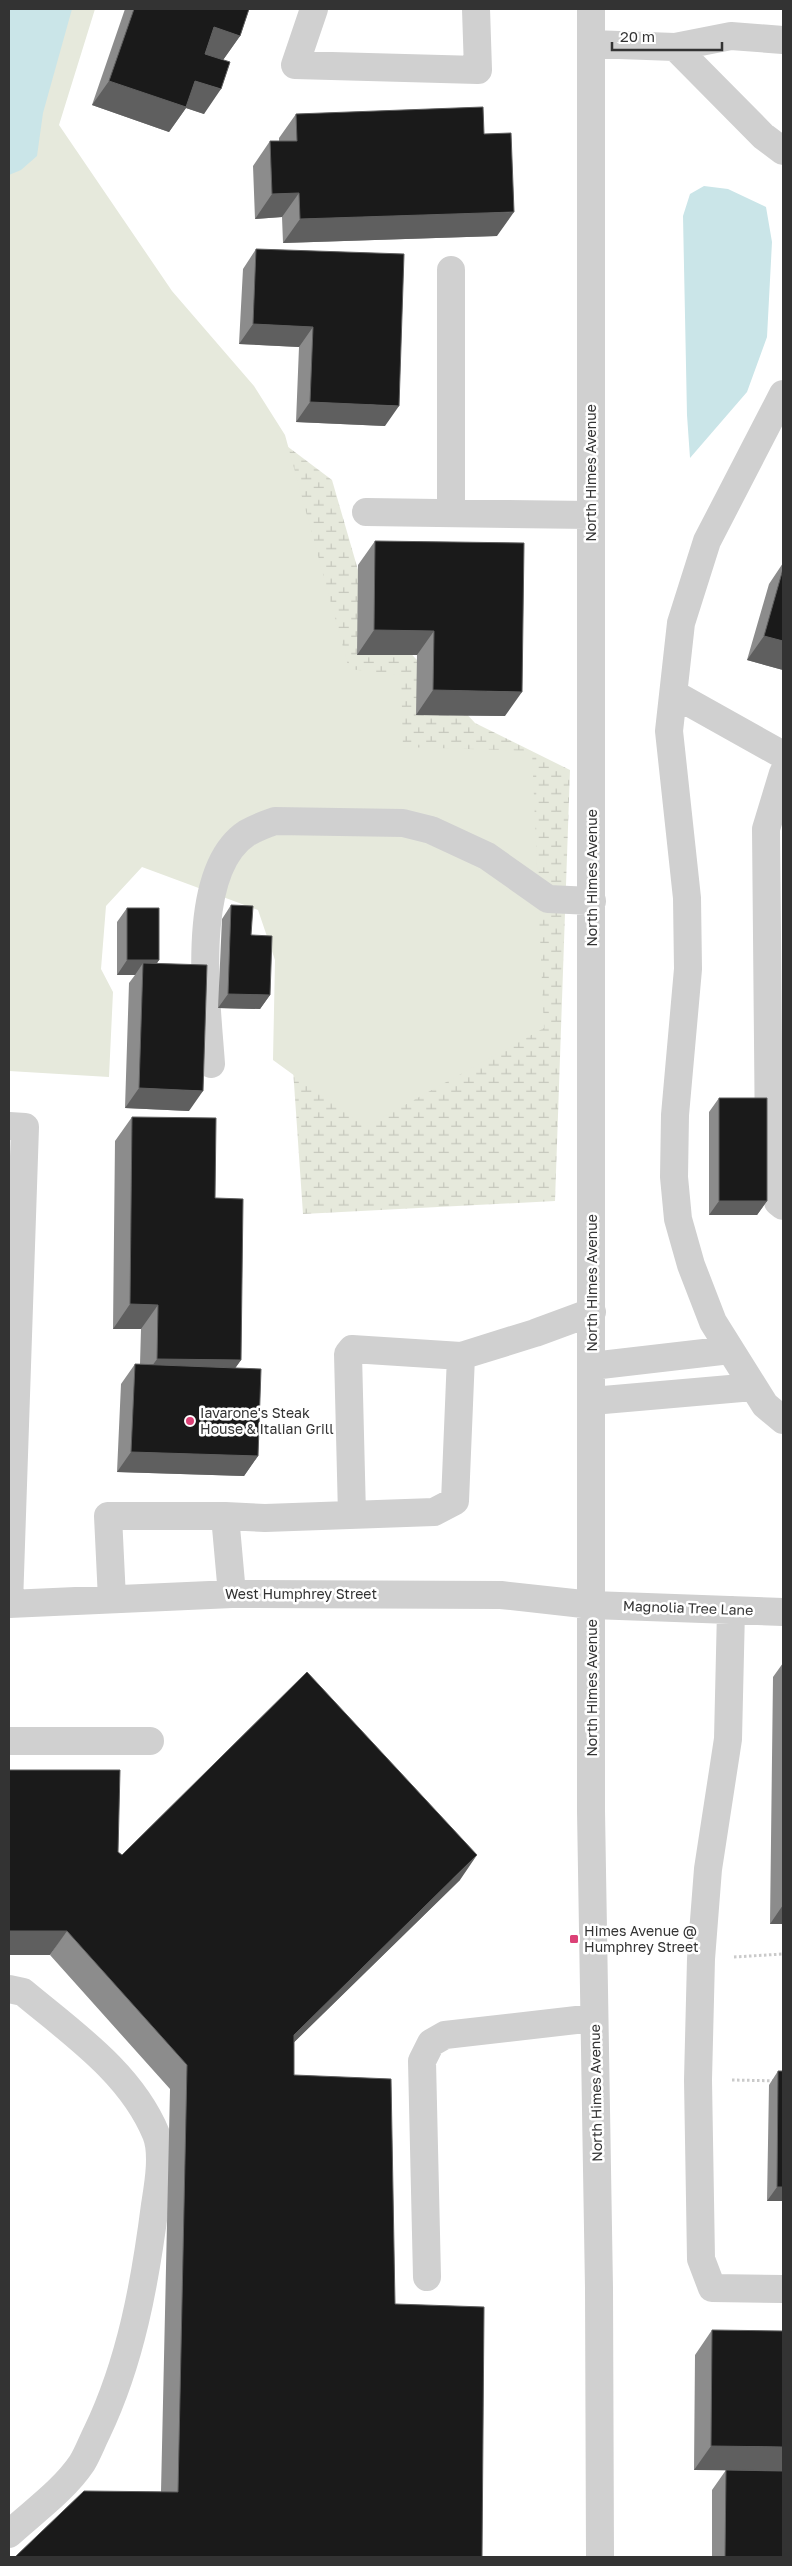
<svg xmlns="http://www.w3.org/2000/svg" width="792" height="2566" viewBox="0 0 792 2566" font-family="'Golos Text',sans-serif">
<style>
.wetland{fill:url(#wetland-marsh)}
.park{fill:#e6e9dc}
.water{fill:#cae5e8}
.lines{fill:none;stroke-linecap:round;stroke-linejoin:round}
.path{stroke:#cacaca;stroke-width:3;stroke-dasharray:2.5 2.5;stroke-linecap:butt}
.minor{stroke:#d0d0d0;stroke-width:28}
.wall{fill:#8c8c8c}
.shaded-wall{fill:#5f5f5f}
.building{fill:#1a1a1a;stroke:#5f5f5f}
.poi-dot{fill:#dc4277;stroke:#fff;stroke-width:2}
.labels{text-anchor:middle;stroke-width:5;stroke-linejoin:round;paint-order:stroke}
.street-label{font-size:14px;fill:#333;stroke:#fff}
.poi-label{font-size:14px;fill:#333;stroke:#fff;text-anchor:start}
</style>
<defs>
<pattern id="wetland-marsh" width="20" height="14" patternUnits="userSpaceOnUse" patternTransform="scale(1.25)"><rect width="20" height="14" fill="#e6e9dc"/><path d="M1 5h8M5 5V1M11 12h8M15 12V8" fill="none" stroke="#c6c8bd"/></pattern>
</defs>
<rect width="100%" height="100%" fill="#fff"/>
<!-- wetland -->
<path class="wetland" d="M84 293 332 480 369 608 475 723 570 770 555 1201 303 1214 276 822Z"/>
<!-- park -->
<path class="park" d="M9 9H95L59 125 172 291 254 386 285 435 349 669 401 675 403 747 532 751 544 1028 365 1127 273 1060 275 960 258 910 142 867 106 906 101 969 113 992 109 1077 9 1071Z"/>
<!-- water -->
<path class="water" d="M9 9H72L43 113 37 156 21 170 9 175Z
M704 186 728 189 766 207 772 242 767 337 747 392 690 458 687 415 683 216 690 194Z"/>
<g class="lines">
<!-- path -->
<path class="path" d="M734 1957 783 1954
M732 2080 783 2081"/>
<!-- minor -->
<path class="minor" d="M314 9 295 65 478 70 476 9
M591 9V1811L599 2288 600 2557
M591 44 675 47 731 36 783 40
M675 47 763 136 783 151
M451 270V513
M783 394 707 541 681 623 669 731 687 898 688 969 675 1115 674 1177 678 1219 691 1265 713 1322 765 1405 783 1420
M366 512 591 515
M674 694 783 755
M783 773 766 829 769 1148 778 1202 783 1206
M211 1064C207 1005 189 871 247 833 256 828 266 824 275 821L403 823 431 830 487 856 548 899 592 901
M9 1126 25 1127 9 1604
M592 1366 730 1350
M592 1401 753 1387
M352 1515 348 1354 352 1349 461 1356
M232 1594 225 1516 265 1518 434 1512 455 1501 461 1356 535 1333 592 1312
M112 1599 108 1516H225
M9 1604 232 1594 501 1595 592 1605 783 1612
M731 1610 728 1739 708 1869 701 1959 698 2080 701 2259 712 2288 783 2289
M9 1741H150
M9 1989 23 1992C72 2033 131 2073 156 2134 164 2153 158 2186 155 2205 145 2283 131 2361 97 2432 92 2442 88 2453 82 2463 64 2490 33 2512 9 2534
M427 2277 422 2061 431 2043 445 2035 594 2018"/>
</g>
<!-- wall -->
<path class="wall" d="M125 9H249L240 36 223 60 204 114 186 108 169 132 92 105Z
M296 114 484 134 497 236 283 243 282 217 255 219 253 166 270 141H279V138Z
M256 249 385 426 296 422 299 347 239 344 243 269Z
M375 541 505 716 416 715 417 655H357L358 565Z
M783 563V670L747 660 769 584Z
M231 905 251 935 270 995 260 1009 218 1008 222 919Z
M127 908 159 960 157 963 189 1111 125 1108 129 983 135 975H117V922Z
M719 1098 767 1201 757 1215H709V1112Z
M132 1117 215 1198 241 1360 235 1368 258 1456 244 1476 117 1472 121 1384 135 1364H140L141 1329H113L115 1141Z
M783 1663V1924H770L773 1677Z
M118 1852 122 1855 460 1880 294 2042V2075L395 2304 482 2557 161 2492 170 2089 50 1955Z
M778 2071 783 2201H767L769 2085Z
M712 2330 783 2557H712V2490L726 2470H694L695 2355Z"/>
<!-- shaded-wall -->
<path class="shaded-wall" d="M214 27 240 36 223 60 197 52Z
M109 81H195L221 89 204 114 186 108 169 132 92 105Z
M299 193 282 217 255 219 272 194Z
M514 212 497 236 283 243 300 219Z
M253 324 313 327 299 347 239 344Z
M310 402 399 406 385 426 296 422Z
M374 630 434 631 417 655H357Z
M764 636 783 641V670L747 660Z
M433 690 522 692 505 716 416 715Z
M127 960H159L149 975 143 963 135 975H117Z
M228 994 270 995 260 1009 218 1008Z
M139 1088 203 1091 189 1111 125 1108Z
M719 1201H767L757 1215H709Z
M130 1304 158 1305 141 1329H113Z
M157 1359 241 1360 224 1384 140 1383Z
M131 1452 258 1456 244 1476 117 1472Z
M477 1855 460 1880 277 2059 294 2035Z
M783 1905V1924H770Z
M9 1931H67L50 1955H9Z
M777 2187H783V2201H767Z
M711 2446 783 2447V2471L694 2470Z"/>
<!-- building -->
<path class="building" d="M134 9H249L240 36 214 27 205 54 230 62 221 89 195 81 186 107 109 81Z
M483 107 484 134 511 133 514 212 300 219 299 193 272 194 270 141H297L296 114Z
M256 249 404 254 399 406 310 402 313 327 253 324Z
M375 541 524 543 522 692 433 690 434 631 374 630Z
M783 569V641L764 636Z
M231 905 253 906 251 935 272 936 270 995 228 994Z
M127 908H159V960H127Z
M143 963 207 965 203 1091 139 1088Z
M719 1098H767V1201H719Z
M132 1117 216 1118 215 1198 243 1199 241 1360 157 1359 158 1305 130 1304Z
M135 1364 261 1369 258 1456 131 1452Z
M307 1672 477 1855 294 2035V2075L391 2079 395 2304 484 2307 482 2557H15L84 2491 178 2492 187 2065 67 1931H9V1770H120L118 1852 122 1855Z
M778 2071H783V2187H777Z
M712 2330 783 2331V2447L711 2446Z
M726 2470 783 2471V2557H725Z"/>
<!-- markers -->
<g class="poi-dot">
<circle cx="190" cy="1421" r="5"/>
<rect x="569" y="1934" width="10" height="10" rx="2.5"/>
</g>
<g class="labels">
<!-- street labels -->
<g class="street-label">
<text transform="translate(591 473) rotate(-90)" y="5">North Himes Avenue</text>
<text transform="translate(592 878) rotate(-90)" y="5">North Himes Avenue</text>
<text transform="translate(592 1283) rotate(-90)" y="5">North Himes Avenue</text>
<text x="301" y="1599">West Humphrey Street</text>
<text transform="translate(688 1608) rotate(2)" y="5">Magnolia Tree Lane</text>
<text transform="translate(592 1688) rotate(-90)" y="5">North Himes Avenue</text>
<text transform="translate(596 2093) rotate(-91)" y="5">North Himes Avenue</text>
</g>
<!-- poi labels -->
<g class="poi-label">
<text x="200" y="1418">Iavarone's Steak<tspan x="200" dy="16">House &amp; Italian Grill</tspan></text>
<text x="584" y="1936">Himes Avenue @<tspan x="584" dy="16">Humphrey Street</tspan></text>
</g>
</g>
<!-- border -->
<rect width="792" height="2566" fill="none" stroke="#333333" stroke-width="20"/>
<!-- scale -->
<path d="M612 42v8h110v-8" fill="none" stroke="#333333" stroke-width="2.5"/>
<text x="620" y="42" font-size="15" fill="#333333" stroke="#ffffff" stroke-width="4" paint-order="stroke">20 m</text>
</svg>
